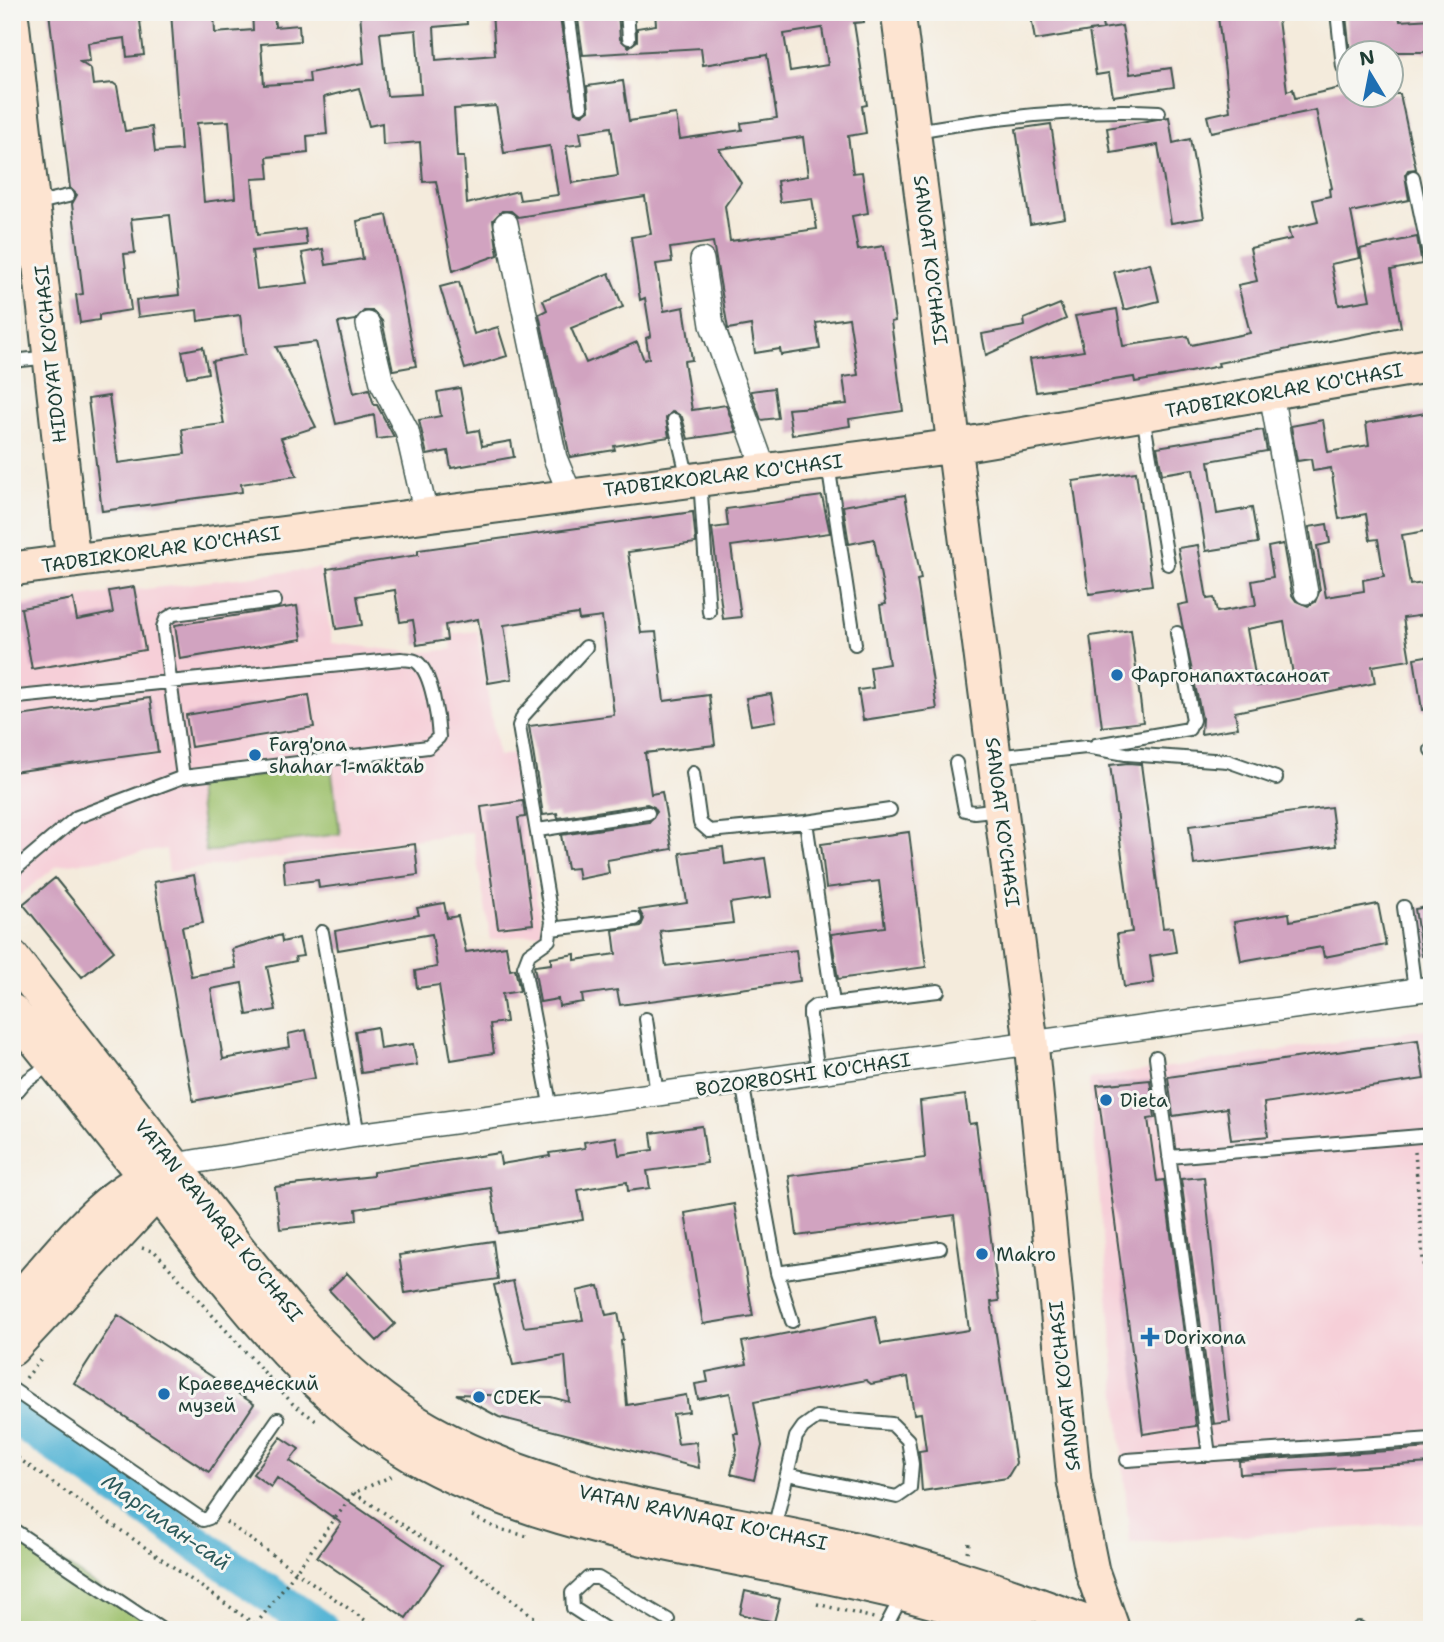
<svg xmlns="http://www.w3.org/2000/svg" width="1444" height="1642" viewBox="0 0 1444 1642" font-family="'Shantell Sans',sans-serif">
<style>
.built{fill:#f6cfd8}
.green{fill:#9cc06a;stroke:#5e7e4f;stroke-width:2}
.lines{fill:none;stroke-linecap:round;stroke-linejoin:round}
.river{stroke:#57b5d5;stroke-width:37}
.building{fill:#d1a3c0;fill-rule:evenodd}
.lane-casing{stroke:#3f574d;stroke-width:16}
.street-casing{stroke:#3f574d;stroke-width:26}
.secondary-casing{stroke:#3f574d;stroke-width:37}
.path{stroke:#3f574d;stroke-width:3.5;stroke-dasharray:2 5;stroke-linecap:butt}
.lane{stroke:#fff;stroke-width:12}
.street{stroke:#fff;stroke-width:23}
.secondary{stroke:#fde4d1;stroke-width:33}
.poi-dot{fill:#1f6fb2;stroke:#f6f6f2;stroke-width:2.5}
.labels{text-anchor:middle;stroke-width:6;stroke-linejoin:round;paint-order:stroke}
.street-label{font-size:19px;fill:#1f3d34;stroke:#f6f6f2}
.poi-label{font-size:19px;fill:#1f3d34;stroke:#f6f6f2;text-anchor:start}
.water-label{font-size:21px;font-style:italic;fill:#2d5b5c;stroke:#f6f6f2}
</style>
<rect width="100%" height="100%" fill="#f6f6f2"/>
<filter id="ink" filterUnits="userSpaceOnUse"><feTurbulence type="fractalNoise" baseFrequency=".0143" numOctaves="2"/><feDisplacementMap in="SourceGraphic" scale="14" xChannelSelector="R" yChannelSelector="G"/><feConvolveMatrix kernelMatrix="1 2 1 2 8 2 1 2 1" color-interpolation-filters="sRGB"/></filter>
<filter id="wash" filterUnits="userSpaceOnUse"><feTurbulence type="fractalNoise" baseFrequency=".00686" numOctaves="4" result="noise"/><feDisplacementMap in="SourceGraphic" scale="28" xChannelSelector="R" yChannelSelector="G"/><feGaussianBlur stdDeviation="1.57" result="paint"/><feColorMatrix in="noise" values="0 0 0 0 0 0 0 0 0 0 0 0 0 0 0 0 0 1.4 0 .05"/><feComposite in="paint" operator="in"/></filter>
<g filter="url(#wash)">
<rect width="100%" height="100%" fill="#f4ebdc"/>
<!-- built -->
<path class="built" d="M320 568 332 643 418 653 452 649 450 634 477 631 498 756 514 753 542 933 491 940 472 832 169 872 166 849 57 866 19 896 12 888V605Z
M1432 1028V1522L1130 1543 1089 1079Z"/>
<!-- green -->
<path class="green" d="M331 766 340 834 206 852 196 784Z
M12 1529 162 1630H12Z"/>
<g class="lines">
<!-- river -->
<path class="river" d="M12 1414 321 1630"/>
</g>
<g id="blocks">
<!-- building -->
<path class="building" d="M49 12H139L144 55 127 57 125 38 88 43 90 61 80 62 91 69 93 85 113 83 117 86 125 131 152 127 155 152 181 150 171 12H214L215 33 253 30 252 12H274L275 27 299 25 300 41 261 44 264 85 310 82 309 73 364 63 360 12H466L467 24 434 27 436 60 495 55 492 12H559L575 112 582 115 589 110 587 86 623 81 629 121 676 114 680 139 742 130 741 123 777 118 767 55 703 65 701 48 583 55 577 12H618L620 39 629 47 637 41V28L656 25 655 12H863L864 22 854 23 867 105 862 106 866 133 848 136 853 173 862 172 868 213 852 216 858 250 884 246 895 321 891 322 903 411 849 419 850 426 792 435 788 409 847 404 843 377 858 375 849 318 816 323 820 349 781 355 780 349 755 353 751 325 728 329 713 242 670 248 672 262 656 264 664 311 684 307 692 360 684 361 692 410 726 405 736 432 688 439 682 417 673 411 666 418 669 437 614 446 615 450 570 457 539 314 547 310 543 300 609 273 623 307 571 328 586 363 637 342 644 360 649 358 646 338 651 336 645 298 640 300 631 237 651 234 645 197 518 217 511 211H502L493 220 498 255 453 271 436 181 423 182 420 142 383 145 382 123 369 126 359 88 324 97 327 134 307 136 308 153 267 157 269 178 252 179 257 235 305 229 307 245 252 251 257 289 308 283 302 253 323 249 326 265 363 259 357 221 387 215 416 366 393 370 382 321 373 311H364L355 320 338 323 354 393 369 389 374 405H377L394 437 377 439 374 415 336 424 316 342 276 347 316 427 281 438 297 476 241 484 242 492 102 511 88 399 109 396 118 463 185 454 182 429 224 424 212 361 245 355 240 315 198 321 197 310 138 317 136 300 179 295 170 215 131 219 135 253 124 254 131 310 99 315V320L80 323 76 295 83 294 72 204 77 195 70 188ZM822 28 828 65 790 71 784 34ZM416 30 421 94 387 96 380 33ZM496 106 504 153 550 146 558 195 520 200 518 191 467 204 464 157H457L454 109ZM229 121 235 198 204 202 197 123ZM611 127 618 176 572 183 566 146 582 144 580 132ZM803 137 808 176 777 181 780 202 812 198 817 229 730 241 725 206 741 183 719 149Z
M1060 12H1100L1103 29 1035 40 1031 17Z
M1229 12H1277L1287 91 1293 89 1295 98 1349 86V94H1400L1416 169 1408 170 1405 175 1409 200 1351 212 1360 258 1331 264 1339 305 1370 300 1360 249 1417 237 1422 264 1391 270 1401 327 1218 363 1219 366 1175 375 1135 382 1134 377 1036 392 1030 359 1084 351 1075 316 1117 309 1123 346 1188 336 1191 345 1250 333 1238 285 1257 281 1250 248 1291 239 1288 229 1318 222 1313 200 1330 196 1329 189 1332 188 1316 110 1211 132 1207 116 1230 111 1218 17 1230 15Z
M1399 13 1400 21 1432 19V52H1350L1346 16Z
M1122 26 1130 74 1171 68 1174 87 1113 96 1109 73 1096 75 1089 31Z
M1169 117 1173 143 1190 139 1204 218 1171 223 1158 145 1111 153 1107 128Z
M1051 124 1065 218 1030 224 1016 129Z
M1150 263 1159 301 1124 310 1114 272Z
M459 282 474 334 498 327 507 356 465 369 440 287Z
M1060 304 1066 319 986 355 982 334 1025 326 1024 319Z
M203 347 208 373 187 377 182 351Z
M460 388 468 432 479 430 482 446 511 441 514 457 451 468 448 451 427 455 419 420 441 416 437 392Z
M774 388 778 418 761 420 751 391Z
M1432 412V530L1402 535 1410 585 1432 582V614L1403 618 1410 660 1372 666 1375 683 1235 712 1238 728 1201 734 1202 718 1178 605 1188 603 1178 548 1198 545 1207 599 1214 598 1217 612 1256 605 1252 581 1273 577 1268 547 1283 544 1292 595 1296 601 1308 606 1315 602 1320 590 1309 527 1327 524 1330 543 1317 546 1326 597 1364 591 1363 580 1384 576 1378 539 1370 540 1366 514 1339 519 1331 468 1313 471 1311 459 1297 461 1291 426 1323 420 1328 452 1369 445 1366 423ZM1284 622 1294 680 1257 686 1247 629Z
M1263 430 1267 451 1209 461 1217 514 1252 508 1258 543 1206 551 1193 469 1162 474 1157 447Z
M1136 472 1152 585 1089 594 1073 481Z
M905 495 921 579 917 580 937 709 863 720 858 690 873 688 870 667 889 664 880 605 886 604 874 539 849 544 843 506Z
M822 496 830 533 731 546 741 617 723 619 712 528 728 526 726 509Z
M693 512 696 543 628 552 641 633 656 632 664 701 709 695 715 745 645 753 651 794 662 792 672 849 607 860 609 873 579 879 577 868 567 869 561 835 649 822 657 812 654 807 647 804 558 818 557 813 543 815 529 726 614 715 602 617 579 620 578 614 504 625 512 679 488 683 478 619 445 625 447 640 417 645 413 620 400 622 395 590 357 596 362 625 336 629 327 569 418 555V550Z
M134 587 145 650 32 669 21 608 73 599 77 620 113 613 109 591Z
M297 606 302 639 180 659 175 625Z
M1131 630 1143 722 1102 727 1090 636Z
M1432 655V709L1422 710 1414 658Z
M771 694 776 721 751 725 746 698Z
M309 695 314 727 191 747 186 715Z
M150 698 158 752 12 772V717Z
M1128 763 1141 764 1163 928 1172 927 1176 952 1150 956 1154 983 1124 987 1117 934 1132 932 1110 765Z
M523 801 525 817 518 818 533 924 498 928 481 807Z
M1331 807 1336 846 1194 865 1189 826Z
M909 832 926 967 838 979 831 934 885 927 879 881 826 888 821 844Z
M415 844 418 875 319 888 318 880 285 884 283 861Z
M723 847 725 864 765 858 771 897 730 903 733 923 660 931 666 966 796 950 800 981 620 1005 617 990 582 995 583 1002 559 1006 558 999 540 1002 534 966 551 964V958L575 954V960L616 954 613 930 641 926 644 919 639 910 687 903 680 853Z
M194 875 203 923 182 927 191 976 236 968 232 949 281 935 282 942 299 938 303 956 295 957 296 961 267 967 276 1010 247 1015 242 983 211 989 223 1059 290 1047 288 1034 306 1030 315 1078 193 1101 154 882Z
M55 878 114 951 82 977 23 904Z
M444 903 447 918 458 916 466 952 506 946 510 970 515 969 520 991 502 994 506 1022 490 1024 494 1053 451 1060 439 985 417 988 415 971 437 967 432 934 338 950 335 931 419 915 417 908Z
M1378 904 1386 945 1324 957 1322 947 1241 961 1234 922 1289 913 1290 921Z
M1432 906V955L1422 956 1415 909Z
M377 1027 380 1049 413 1044 417 1065 361 1073 355 1031Z
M1418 1040 1424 1079 1264 1103 1268 1136 1231 1140 1227 1108 1173 1116 1168 1077Z
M1150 1080 1155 1118 1148 1119 1157 1181 1164 1180 1196 1426 1143 1434 1097 1085Z
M965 1095 969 1124 976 1123 999 1301 991 1302 1016 1463 1007 1478 922 1491 919 1451 926 1450 921 1413 914 1414 908 1377 871 1384 866 1380 754 1402 762 1446 754 1480 731 1474 737 1449 734 1433H738L730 1393 698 1399 695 1384 708 1382 706 1372 747 1364 742 1342 875 1316 881 1344 969 1330 954 1215 797 1236 789 1176 925 1158 920 1101Z
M702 1126 707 1163 647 1171 650 1188 628 1191 627 1182 578 1190 583 1220 498 1233 491 1188 356 1209 357 1220 280 1229 275 1187 373 1176V1172L499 1153 501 1164 550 1156 549 1153 585 1148 584 1142 616 1137 619 1155 653 1150 651 1133Z
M1204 1177 1230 1422 1214 1424 1181 1179Z
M734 1204 753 1316 703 1324 685 1213Z
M493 1241 498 1279 405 1293 399 1255Z
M347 1273 395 1324 377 1341 329 1290Z
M513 1281 524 1327 583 1320 577 1291 599 1286 606 1315 618 1313 623 1340 621 1341 627 1405 686 1395 689 1412 673 1414 678 1444 696 1442 699 1468 499 1417 456 1394 551 1397 569 1402 565 1356 513 1365 494 1285Z
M118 1315 254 1404 209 1472 74 1383Z
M281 1437 299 1449 290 1461 442 1565 406 1618 317 1557 341 1523 277 1478 271 1487 253 1474Z
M1432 1448V1463L1240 1474 1239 1461Z
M745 1591 780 1599 774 1622 740 1614Z"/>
</g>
</g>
<g filter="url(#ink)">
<use href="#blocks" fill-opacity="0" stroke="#3f574d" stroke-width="2"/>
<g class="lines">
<!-- lane casing -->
<g class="lane-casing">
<path id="lane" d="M568 12 581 106
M627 12 629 38
M1337 12 1343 67
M916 131C997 117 1077 108 1159 112
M1413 177 1432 268
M34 204 68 196
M12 361 50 357
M1143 416 1168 564
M674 420 688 479
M828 464 855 644
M700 479 709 612
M1096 745 1189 729 1193 720 1177 633
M1431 750H1432
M995 757 1086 747 1126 754 1228 761 1276 778
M956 763 965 810 974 812 1001 809
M693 773 700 823 709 831 806 822 890 810
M183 777 163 627 166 619 174 614 275 601
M806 822 833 1003
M538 830 648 813
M12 872 77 817 183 777 428 747 439 737C438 719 432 673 417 662 413 659 406 660 401 659L18 697
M1404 907 1415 990
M551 929 635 919
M322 932 358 1135
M646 1019 657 1094
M1156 1057 1209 1455
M818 1072 810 1016V1010L815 1006 938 991
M742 1082 777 1273 792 1321
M12 1097 25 1082 53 1062
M551 1109 524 967 529 954 549 940 552 922 519 726 523 716 586 647
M1169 1157 1432 1135
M777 1273 940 1248
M12 1389 203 1520 209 1518 278 1419
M1127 1460 1432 1439
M12 1529 162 1630
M774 1529 796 1437 803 1427 817 1417 892 1424 908 1440 912 1464 910 1488 897 1497 787 1474
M607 1630 573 1608 572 1593 588 1578H598L668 1620
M884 1630 903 1594
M1359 1630V1628"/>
</g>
<!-- street casing -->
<g class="street-casing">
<path id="street" d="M506 224 555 458 570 494
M702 260 712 325 764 469
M368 324 382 383 407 431 426 514
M1271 393 1306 592
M174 1165 358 1135 1432 988"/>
</g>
<!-- secondary casing -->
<g class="secondary-casing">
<path id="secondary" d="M898 12 1031 1042 1074 1481 1092 1571 1113 1630
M12 21 73 561
M12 569 955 446 1432 365
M12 957C66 1026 120 1095 173 1164 246 1258 324 1371 429 1430 558 1503 708 1515 850 1548 938 1568 1022 1598 1106 1630
M12 1011C60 1071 108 1130 155 1190 230 1286 305 1393 413 1456 458 1482 511 1502 561 1517 712 1562 871 1573 1019 1630
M12 1306C57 1258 101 1191 165 1169
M12 1349 157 1193 169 1173"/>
</g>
<!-- path -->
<path class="path" d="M1415 1152 1432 1380
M142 1248 155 1252 293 1404 319 1423
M26 1378 43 1357
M12 1454 263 1630
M354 1493 485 1579 551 1630
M472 1516 496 1528 530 1537
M226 1522 379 1630
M967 1552 970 1539
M817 1604 874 1618
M905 1625 924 1630
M252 1630 354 1493 394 1475"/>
<!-- lane -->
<use href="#lane" class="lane"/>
<!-- street -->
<use href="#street" class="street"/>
<!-- secondary -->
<use href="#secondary" class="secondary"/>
</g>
</g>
<!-- markers -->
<g class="poi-dot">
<circle cx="1117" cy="675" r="7"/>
<circle cx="255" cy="755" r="7"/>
<circle cx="1106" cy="1100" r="7"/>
<circle cx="982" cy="1254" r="7"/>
<path d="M1146.5 1326.5h7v7h7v7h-7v7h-7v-7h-7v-7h7z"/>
<circle cx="164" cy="1394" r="7"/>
<circle cx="479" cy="1397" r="7"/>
</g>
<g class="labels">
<!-- street labels -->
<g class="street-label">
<text transform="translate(931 260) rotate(83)" y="7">SANOAT KO'CHASI</text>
<text transform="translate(50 354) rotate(-96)" y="7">HIDOYAT KO'CHASI</text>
<text transform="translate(1284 390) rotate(-10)" y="7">TADBIRKORLAR KO'CHASI</text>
<text transform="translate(723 475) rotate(-7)" y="7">TADBIRKORLAR KO'CHASI</text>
<text transform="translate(161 549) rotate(-8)" y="7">TADBIRKORLAR KO'CHASI</text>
<text transform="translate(1003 822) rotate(83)" y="7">SANOAT KO'CHASI</text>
<text transform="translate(803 1074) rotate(-8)" y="7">BOZORBOSHI KO'CHASI</text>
<text transform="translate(219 1220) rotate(51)" y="7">VATAN RAVNAQI KO'CHASI</text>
<text transform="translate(1064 1386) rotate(-96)" y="7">SANOAT KO'CHASI</text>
<text transform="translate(703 1517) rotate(12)" y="7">VATAN RAVNAQI KO'CHASI</text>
</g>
<!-- poi labels -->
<g class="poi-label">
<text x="1131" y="682">Фаргонапахтасаноат</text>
<text x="269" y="751">Farg'ona<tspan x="269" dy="22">shahar 1-maktab</tspan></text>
<text x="1120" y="1107">Dieta</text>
<text x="996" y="1261">Makro</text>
<text x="1164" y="1344">Dorixona</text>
<text x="178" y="1390">Краеведческий<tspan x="178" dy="22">музей</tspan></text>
<text x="493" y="1404">CDEK</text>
</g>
<!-- water labels -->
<g class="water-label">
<text transform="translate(166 1522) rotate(35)" y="7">Маргилан-сай</text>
</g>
</g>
<!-- margin -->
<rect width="1444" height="1642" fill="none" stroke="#f6f6f2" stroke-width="42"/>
<!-- north arrow -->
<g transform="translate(1370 74) rotate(350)"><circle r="33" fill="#f6f6f2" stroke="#a0aca6" stroke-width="2"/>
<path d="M0-5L12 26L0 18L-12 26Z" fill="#1f6fb2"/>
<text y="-10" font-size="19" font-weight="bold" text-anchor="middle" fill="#1f3d34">N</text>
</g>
</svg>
